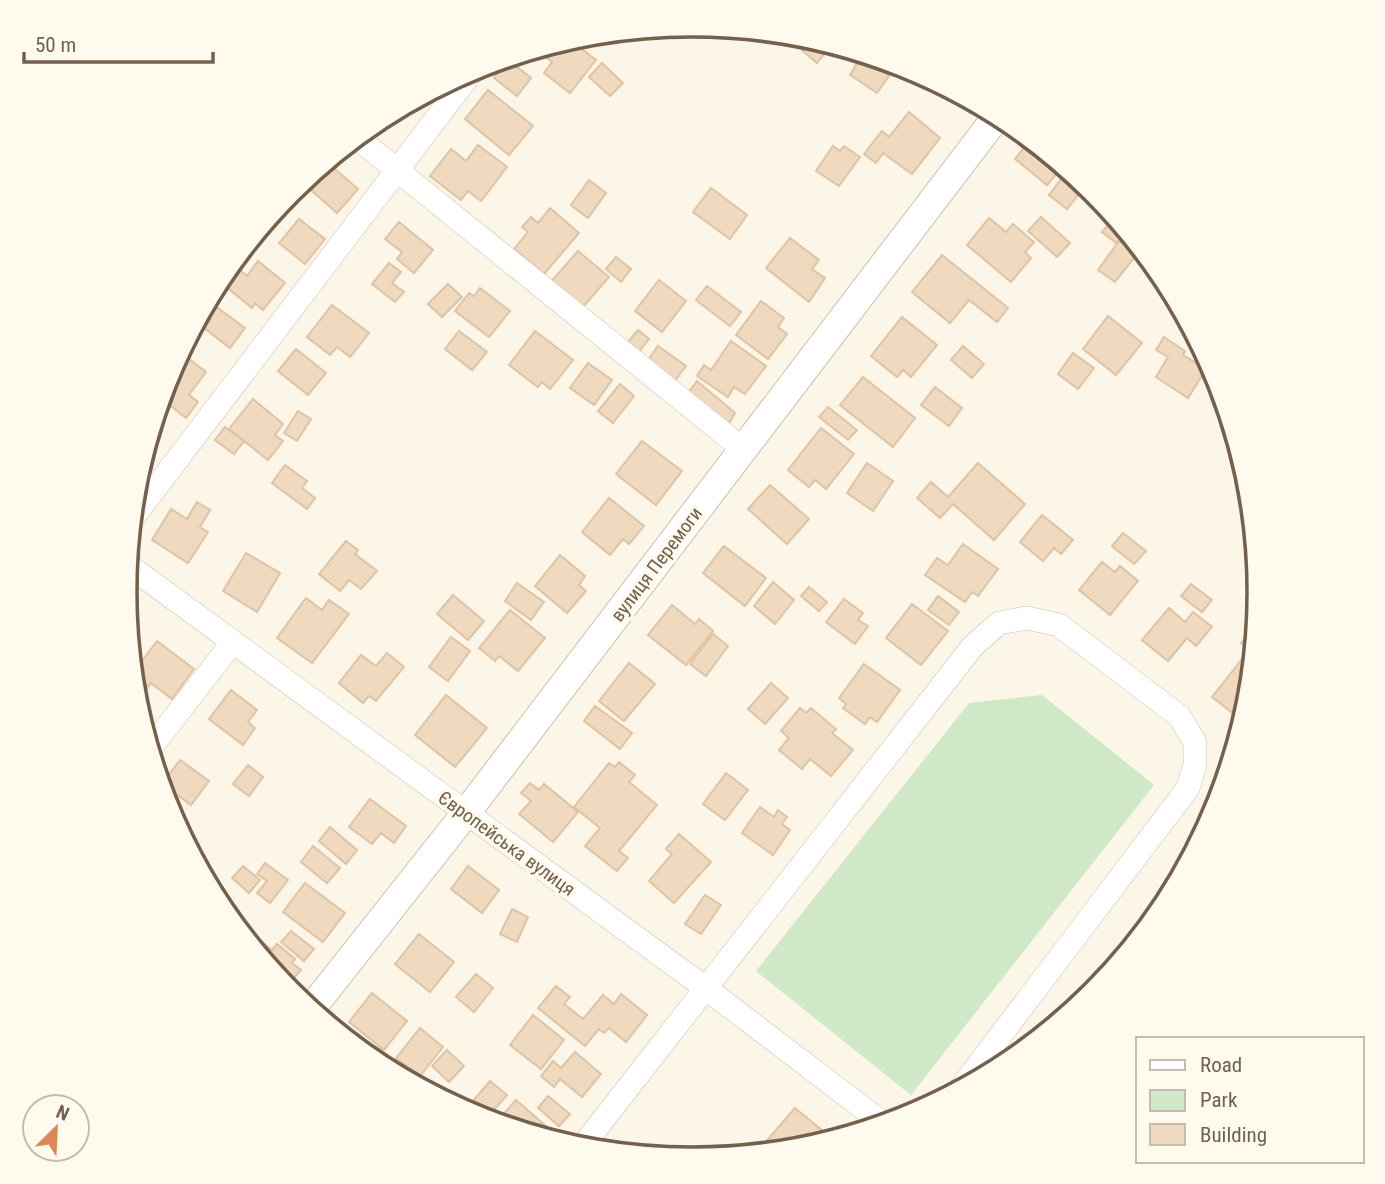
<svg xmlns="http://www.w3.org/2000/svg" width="1385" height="1184" viewBox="0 0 1385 1184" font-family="'Roboto Condensed',sans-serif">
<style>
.green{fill:#cfe8c6}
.building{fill:#efdac0;stroke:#e0c3a2;stroke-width:2}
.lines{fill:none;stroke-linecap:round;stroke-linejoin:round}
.minor-casing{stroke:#ccbfae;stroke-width:24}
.tertiary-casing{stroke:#ccbfae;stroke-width:30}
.minor{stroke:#fff;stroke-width:23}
.tertiary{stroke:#fff;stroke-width:28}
.labels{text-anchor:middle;stroke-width:7;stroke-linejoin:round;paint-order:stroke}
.street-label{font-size:19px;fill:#73604d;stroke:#fefaed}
.rim{fill:none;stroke:#73604d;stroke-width:3.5}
</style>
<rect width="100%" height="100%" fill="#fbf6e7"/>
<!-- green -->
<path class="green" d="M1042 695 1154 785 911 1095 756 971 969 703Z"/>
<!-- building -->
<path class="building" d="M798 35H804L832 44 817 63 798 47 804 40Z
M569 39 596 60 570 93 544 73 552 62 537 51 540 48Z
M861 57 889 76 877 93 850 75Z
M508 60 531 78 517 96 494 78Z
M602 63 623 83 610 96 589 77Z
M488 90 533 126 509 155 465 119Z
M909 112 940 138 912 174 883 153 876 163 864 154 882 131 889 137Z
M1031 139 1063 166 1047 185 1015 159Z
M478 145 507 167 481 201 468 191 461 200 430 176 451 149 466 161Z
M833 146 840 151 844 146 860 157 839 186 816 171Z
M327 162 358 189 337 213 303 183Z
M1068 170 1086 185 1067 209 1049 195Z
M589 180 606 193 588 218 571 205Z
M711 188 747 215 730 239 693 212Z
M550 208 579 233 544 274 514 249 528 232 522 227 531 217 538 223Z
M1115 216 1128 232 1116 243 1102 232Z
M1041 217 1070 243 1057 257 1028 231Z
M989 218 1006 232 1013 224 1034 242 1025 252 1031 258 1011 282 967 245Z
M299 219 325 239 305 264 279 243Z
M399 222 433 250 414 273 397 259 402 252 385 239Z
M790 238 819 260 812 269 825 278 809 302 766 268Z
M1119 241 1137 254 1115 282 1098 270Z
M578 251 609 277 582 308 551 282Z
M942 255 1008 308 997 322 969 300 950 323 912 292Z
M616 257 631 269 621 282 606 269Z
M258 261 285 283 263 310 255 303 252 308 219 281 232 263 247 276Z
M389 263 401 272 392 283 404 292 395 302 372 284Z
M659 280 686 301 662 332 635 311Z
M448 284 462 297 442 317 428 304Z
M707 286 741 312 730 326 696 300Z
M480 288 510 311 489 337 455 311 469 293 474 296Z
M761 301 784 318 778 327 787 334 768 359 736 335Z
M211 303 245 328 230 348 204 328 210 320 202 315Z
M332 305 369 333 350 357 337 347 330 355 307 337Z
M1108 316 1142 343 1116 375 1083 349Z
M902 317 937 345 911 377 903 370 897 377 871 356Z
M638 330 649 339 635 357 623 348Z
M459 331 487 352 472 370 445 349Z
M535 331 573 360 550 389 542 382 538 387 509 365Z
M1164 337 1185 351 1183 355 1206 369 1188 398 1156 377 1168 357 1156 350Z
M731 341 766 366 745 394 734 387 728 397 697 376 704 365 711 370Z
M658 346 686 366 673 383 646 363Z
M963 346 984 364 972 378 951 360Z
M296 349 326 373 308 395 278 371Z
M180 352 206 372 189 395 198 402 186 418 161 398 168 374Z
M1073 353 1094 368 1078 389 1058 374Z
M588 363 612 380 594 405 570 388Z
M863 377 915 418 893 447 840 405Z
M697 381 735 413 725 430 684 398Z
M620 384 634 396 613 423 598 411Z
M935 387 962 408 949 426 921 405Z
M253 399 283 424 275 435 283 441 268 460 229 429Z
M828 407 857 430 848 440 819 417Z
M298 411 311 419 297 441 284 433Z
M225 427 244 441 234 454 215 440Z
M821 428 854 454 826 489 815 480 809 487 788 470Z
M642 441 682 471 656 505 616 474Z
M867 463 893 481 873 511 847 493Z
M978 463 1025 504 994 540 953 504 940 518 917 498 931 482 948 497Z
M285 465 307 481 302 488 315 498 307 509 272 483Z
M770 485 809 519 787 544 748 509Z
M609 498 644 526 629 544 623 539 610 555 582 532Z
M197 502 210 510 200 527 208 532 188 563 152 540 171 509 187 519Z
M1042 515 1073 540 1061 554 1054 548 1043 561 1020 542Z
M1123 533 1146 551 1134 564 1112 546Z
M346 541 358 550 355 554 377 571 361 589 349 580 340 591 319 574Z
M963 544 998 569 978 596 972 592 965 602 925 575 937 558 948 565Z
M724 546 766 578 745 606 703 573Z
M246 553 280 573 257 612 223 591Z
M560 555 585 576 579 585 586 591 567 613 535 586Z
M1102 562 1115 572 1120 566 1138 581 1110 615 1079 590Z
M773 582 794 600 775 624 754 606Z
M517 583 544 602 531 620 505 601Z
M1191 584 1212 600 1202 612 1181 596Z
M809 587 827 602 819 611 801 596Z
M453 595 484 621 468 640 437 614Z
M938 596 959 612 949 625 928 610Z
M306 598 322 610 329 600 349 614 312 663 277 638Z
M844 599 863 613 858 620 868 626 855 644 826 622Z
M912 604 948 631 921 665 886 638Z
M672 605 695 624 699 619 713 631 686 665 648 635Z
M1169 608 1185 622 1193 612 1212 627 1196 646 1187 638 1168 661 1142 640Z
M510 610 545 638 518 671 499 656 495 661 479 648Z
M1252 629 1256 631 1254 653 1241 643Z
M713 634 728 646 706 676 690 664Z
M451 637 470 651 448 681 429 667Z
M157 641 194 669 172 699 151 683 143 694 134 688 133 673Z
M387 653 404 667 376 701 369 696 363 703 339 683 361 655 376 666Z
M1246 654 1253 659 1249 703 1243 721 1212 697Z
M629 663 655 684 624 721 599 701Z
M864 664 900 690 877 722 870 717 865 724 843 708 846 704 839 698Z
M771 683 788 698 765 724 748 709Z
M231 690 257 710 248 722 255 728 243 745 209 719Z
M446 695 487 728 455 767 415 735Z
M595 706 632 733 620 749 584 721Z
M800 708 806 713 811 708 836 729 832 733 853 750 831 776 810 759 802 769 779 750 789 738 781 731Z
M180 760 209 781 191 805 179 796 175 801 163 792 161 785Z
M619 762 635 775 629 782 657 805 619 851 628 858 617 871 585 846 600 828 574 807 609 763 615 767Z
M248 765 263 777 249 796 233 784Z
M726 773 748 790 725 820 703 804Z
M530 783 539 790 544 784 578 812 553 842 519 814 531 801 521 793Z
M370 799 406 826 394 843 381 833 372 844 349 827Z
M760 807 774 817 778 810 787 817 782 824 790 830 773 855 742 833Z
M330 827 357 850 346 864 319 841Z
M679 834 711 862 674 903 649 881 672 854 666 849Z
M313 846 340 868 327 883 301 862Z
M265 863 288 880 270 903 257 893 267 881 257 874Z
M243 866 260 880 249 893 232 878Z
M468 866 499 890 482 913 451 889Z
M305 883 345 913 323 942 283 912Z
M705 895 721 905 701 934 685 924Z
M512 909 528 917 517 942 500 934Z
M291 931 314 949 304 961 281 942Z
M419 934 454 962 430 992 395 964Z
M260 940 272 950 277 944 295 959 292 963 301 970 286 987 254 947Z
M476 974 493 988 474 1012 456 997Z
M556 986 570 997 564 1004 583 1019 603 995 614 1004 621 994 647 1015 626 1042 609 1028 604 1033 599 1029 585 1046 538 1008Z
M372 993 407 1021 384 1050 349 1022Z
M533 1015 564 1040 541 1069 510 1045Z
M420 1028 443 1047 420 1076 396 1058Z
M447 1050 464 1066 449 1082 432 1066Z
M575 1052 601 1074 582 1097 560 1079 554 1087 541 1076 553 1061 561 1068Z
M490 1081 507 1095 493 1111 501 1117 516 1100 554 1133 549 1139 475 1116 466 1109Z
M548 1096 570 1114 559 1126 538 1108Z
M795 1108 829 1136 824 1142 803 1149 773 1152 764 1144Z"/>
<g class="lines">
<!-- minor casing -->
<g class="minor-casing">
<path id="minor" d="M356 137 743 449
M132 519 474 69
M128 565 704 987 884 1124
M150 749 232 643
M581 1148 973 646 999 623 1027 618 1059 625 1179 716 1195 742V764L1188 788 960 1089"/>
</g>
<!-- tertiary casing -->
<g class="tertiary-casing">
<path id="tertiary" d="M311 1009 466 813 998 115"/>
</g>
<!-- minor -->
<use href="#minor" class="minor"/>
<!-- tertiary -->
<use href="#tertiary" class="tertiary"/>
</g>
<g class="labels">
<!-- street labels -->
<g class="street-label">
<text transform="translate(656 564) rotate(-53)" y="7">вулиця Перемоги</text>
<text transform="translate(507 843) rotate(36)" y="7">Європейська вулиця</text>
</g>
</g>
<!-- crop -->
<path d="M0 0H1385V1184H0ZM137 592a555 555 0 1 1 1110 0a555 555 0 1 1-1110 0Z" fill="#fefaed" fill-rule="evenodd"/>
<path class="rim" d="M137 592a555 555 0 1 1 1110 0a555 555 0 1 1-1110 0Z"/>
<!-- legend -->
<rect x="1136" y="1037" width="228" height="126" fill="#fefaed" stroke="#c6bcad" stroke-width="2"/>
<rect x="1150" y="1060" width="35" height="10" fill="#ffffff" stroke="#c6bcad" stroke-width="2"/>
<text x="1200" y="1072" font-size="21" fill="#73604d">Road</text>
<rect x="1150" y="1090" width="35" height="21" fill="#cfe8c6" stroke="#c6bcad" stroke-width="2"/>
<text x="1200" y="1107" font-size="21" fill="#73604d">Park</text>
<rect x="1150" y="1124" width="35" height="21" fill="#efdac0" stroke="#c6bcad" stroke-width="2"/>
<text x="1200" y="1142" font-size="21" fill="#73604d">Building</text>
<!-- north arrow -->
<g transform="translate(56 1128) rotate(24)"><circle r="33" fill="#fefaed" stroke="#c6bcad" stroke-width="2"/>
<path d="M0-5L12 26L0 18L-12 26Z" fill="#dd8754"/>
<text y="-10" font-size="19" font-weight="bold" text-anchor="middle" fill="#73604d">N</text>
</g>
<!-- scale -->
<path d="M24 52v10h189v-10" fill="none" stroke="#73604d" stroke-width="3.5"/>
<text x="35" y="52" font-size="21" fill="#73604d" stroke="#fefaed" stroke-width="5" paint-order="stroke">50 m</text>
</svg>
